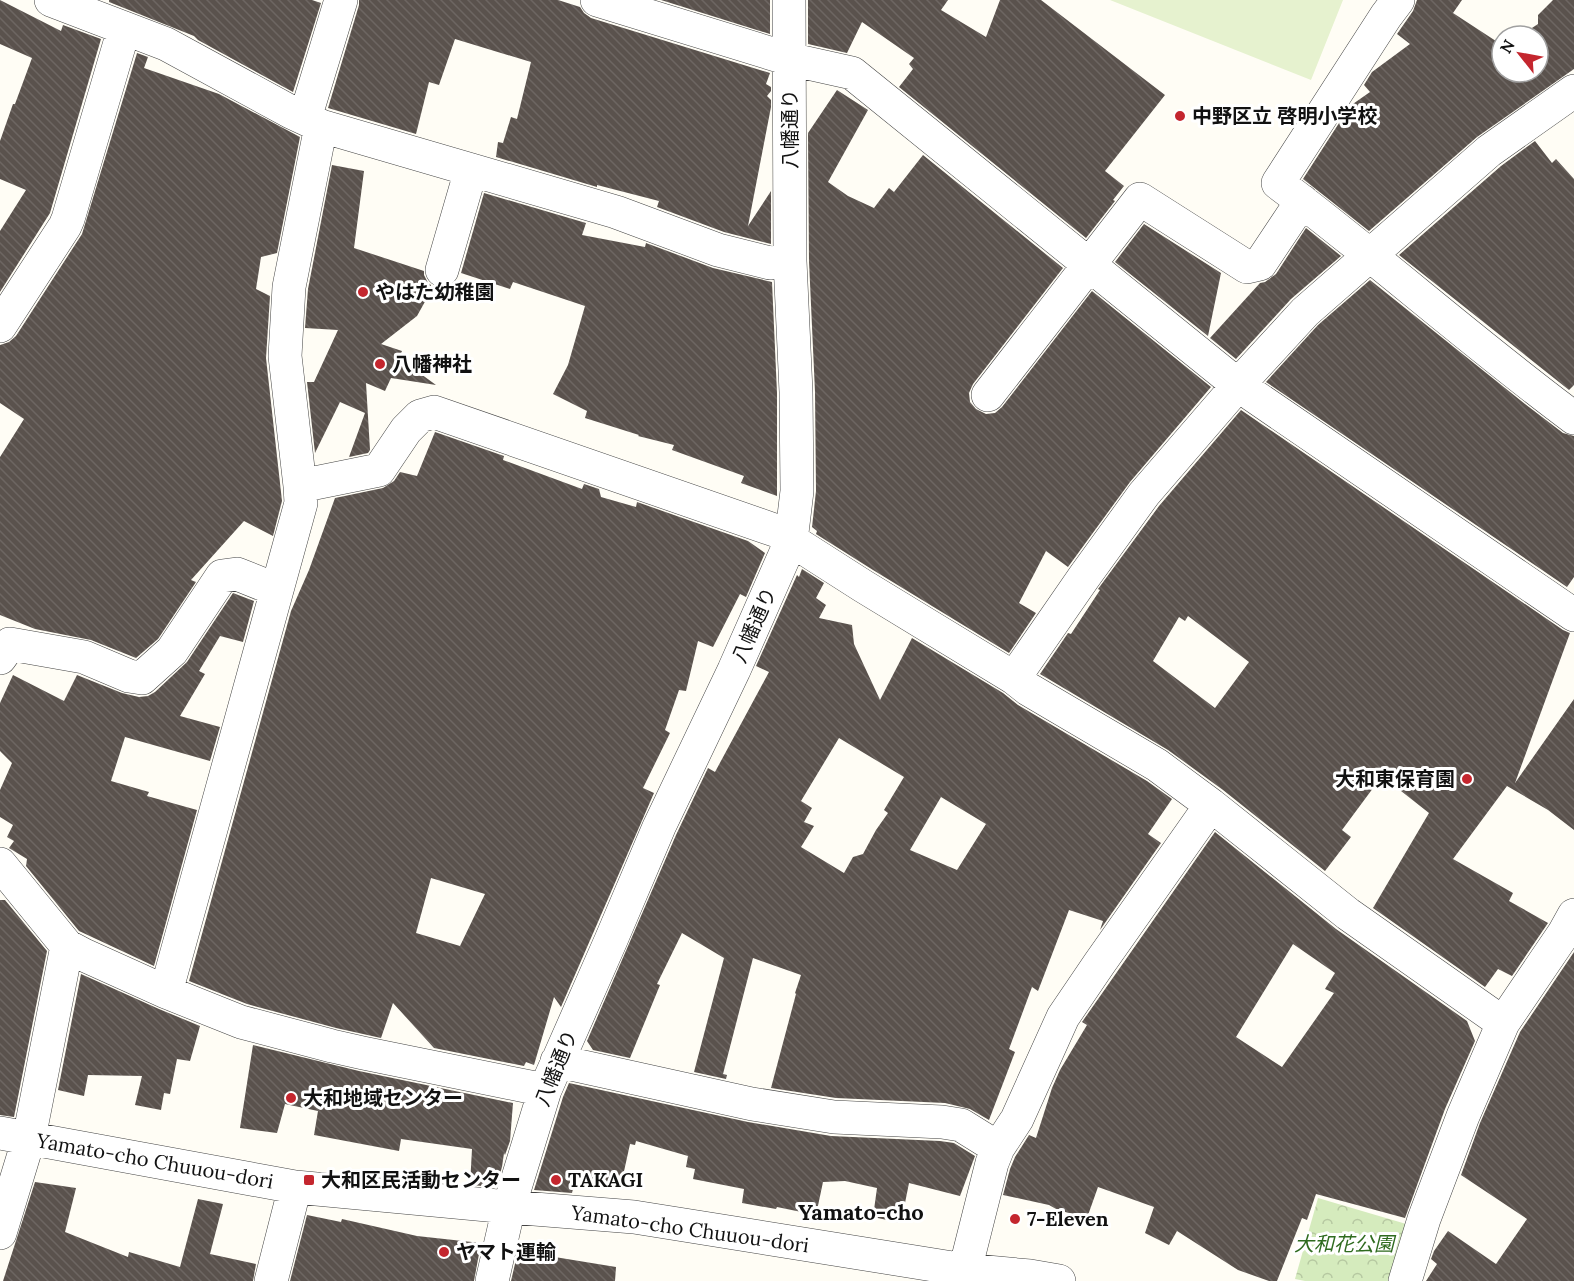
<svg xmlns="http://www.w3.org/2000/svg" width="1574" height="1281" viewBox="0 0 1574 1281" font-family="Lora,'Noto Sans JP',serif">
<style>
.park{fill:url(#park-crowns)}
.pitch{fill:#e6f2cf}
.building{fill:url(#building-back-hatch);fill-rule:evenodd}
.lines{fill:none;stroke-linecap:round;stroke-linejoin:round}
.minor-casing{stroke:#444;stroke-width:34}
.minor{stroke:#fff;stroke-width:33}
.poi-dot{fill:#c4262e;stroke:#fff;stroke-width:2}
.labels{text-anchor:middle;stroke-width:6;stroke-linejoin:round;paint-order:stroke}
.poi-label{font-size:20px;font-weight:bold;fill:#111;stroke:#fff;text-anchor:start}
.street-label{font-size:20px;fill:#111;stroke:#fff}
.park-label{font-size:20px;font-style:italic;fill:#2f6b1f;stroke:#fff}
.quarter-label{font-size:22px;font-weight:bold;fill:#111;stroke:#fff}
</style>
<defs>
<pattern id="park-crowns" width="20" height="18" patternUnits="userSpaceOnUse" patternTransform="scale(1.5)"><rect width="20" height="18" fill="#d5ebbd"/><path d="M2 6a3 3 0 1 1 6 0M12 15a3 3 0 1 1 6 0" fill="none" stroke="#b6c8a1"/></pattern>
<pattern id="building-back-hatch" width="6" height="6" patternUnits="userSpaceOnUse" patternTransform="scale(1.5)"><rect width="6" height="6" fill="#5a524d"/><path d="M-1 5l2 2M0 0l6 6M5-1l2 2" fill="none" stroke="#6d6662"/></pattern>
</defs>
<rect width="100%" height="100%" fill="#fffdf5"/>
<!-- park -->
<path class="park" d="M1318 1198 1413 1226 1396 1281H1305L1295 1279Z"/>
<!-- pitch -->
<path class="pitch" d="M1110 0H1343L1311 80Z"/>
<!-- building -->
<path class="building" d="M0 0 61 31 63 25 101 39 50 213 0 292V231L26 190 0 179V141L13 104H15L32 58 0 44Z
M109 0H312L321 3 293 92 198 40 194 36 109 2Z
M359 0H558L580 7 584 13 591 18 770 73 766 84 771 87V91L767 96 771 100V107L748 226 771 191V244L724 232 657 207 659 201 597 185V187L496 157 498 142 503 143 511 117 517 119 531 62 455 39 439 85 429 82 416 134 328 108 359 5Z
M661 0H770V34Z
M808 0H948L941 10 986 37 1000 0H1041L1165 95 1105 171 1124 186 1113 200 1115 201 1086 238 899 87 913 69 909 64 914 58 862 22 847 53 808 44Z
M1417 0H1462L1453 13 1502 45V72H1538V36H1520L1538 24V15L1553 0H1574V69L1477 137 1369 231 1303 179 1350 106 1370 92 1364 85 1372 72 1410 44 1397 34 1413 11Z
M137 53 148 57 144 68 219 94 300 137 277 253 261 257 256 289 270 296 266 358 282 501 273 536 244 521 191 580 196 582 158 639 136 658 91 640 35 629 0 615V457L24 419 0 403V345L9 342 16 336 82 234Z
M837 90 868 110 828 182 848 196 874 208 889 188 894 192 923 155 1063 268 973 384 969 393 970 402 976 409 986 414 995 413 1002 407 1092 291 1211 387 1130 482 1068 567 1046 551 1019 603 1036 613 1009 653 873 570 816 534 817 531 812 527 816 491 815 392 809 261 808 133Z
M1535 141 1552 163 1556 159 1574 179V385L1569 390 1399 255 1501 166Z
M332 165 364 171 354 248 424 271V275L428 283 431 285 427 298 417 316 381 344 402 351 399 358 436 385 391 378 385 391 366 383 370 450 368 453 349 457 365 413 340 402 315 453 307 382H314L338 330 305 328 308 289Z
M484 193 586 223 582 235 645 247 646 243 713 268 772 282 777 393V496L741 483 744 476 672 450 674 445 638 436 639 435 585 418 587 411 553 394 568 365 585 306 513 282 510 289 461 273Z
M1144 224 1221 273 1208 336 1115 262Z
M1306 228 1341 256 1291 299 1236 359 1210 338 1260 283 1265 282 1276 274Z
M1370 280 1525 404 1563 433 1574 436V577L1567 587 1266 382 1318 325Z
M1241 410 1563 630 1570 633 1515 783 1574 699V830L1548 810 1507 786 1453 859 1513 893 1509 901 1548 923 1512 976 1498 969 1485 987 1373 908 1429 813 1382 776 1342 830 1351 837 1325 871 1223 790 1168 750 1040 674 1068 633 1071 634 1100 590 1098 589 1159 506ZM1188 616 1249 662 1215 708 1153 661 1179 617 1185 621Z
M435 432 504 456 503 460 582 489 584 484 599 489 601 497 636 507 637 502 748 541 765 553 746 597 740 594 713 647 698 641 686 691 679 690 665 730 670 733 643 788 654 793 561 1007 554 997 534 1065 526 1062 524 1066 434 1048 393 1003 381 1038 336 1028 247 1004 189 981 291 611 309 570 335 498 383 488 394 481 400 472 417 476ZM431 878 485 894 460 946 416 933Z
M802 569 824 583 816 598 826 605 819 618 852 625 854 644 880 700 912 638 1003 693 1018 705 1147 781 1172 799 1148 834 1161 843 1100 930 1103 921 1069 910 1038 991 1032 987 1009 1049 1015 1052 989 1120 970 1109 945 1103 836 1098 771 1088 796 994 795 993 801 975 753 958 723 1074 727 1075 726 1079 694 1072 724 958 682 933 657 984 660 985 630 1058 593 1050 587 1041 676 835 708 768 715 772 769 672 756 666 797 575 799 577ZM839 738 904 777 884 810 888 813 876 830 863 854 853 857 844 873 801 847 814 826 804 822 812 808 801 801ZM941 797 986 824 957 870 910 850Z
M233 593 254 601 243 642 220 636 199 671 205 674 180 716 220 727 210 761 125 737 111 781 149 792 147 796 197 810 154 966 79 931 26 866 27 859 9 848 14 841 7 837 13 825 0 817V790L12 763 0 751V703L13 675 64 701 77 675 122 693 139 697 148 696 155 692 187 662Z
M1215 832 1336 929 1467 1021 1475 1041 1445 1109 1405 1218 1316 1194 1307 1220 1302 1218 1277 1281H1269L1238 1270 1177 1231 1169 1245 1145 1233 1154 1207 1098 1187 1087 1218 1058 1210 1049 1205 1003 1195 1010 1169 1015 1157 1029 1135 1036 1138 1052 1088 1060 1070 1087 1025 1082 1022ZM1293 944 1335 973 1325 989 1334 993 1282 1067 1236 1037Z
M0 900H5L47 951 14 1117 0 1115Z
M1574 952V1281H1426L1437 1264 1431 1259 1434 1251 1448 1231 1496 1264 1527 1219 1461 1175 1480 1123 1520 1032Z
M81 974 159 1009 200 1026 190 1061 177 1059 170 1094 164 1093 161 1110 135 1105 142 1076 88 1075 84 1096 58 1090Z
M253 1045 359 1071 513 1103 510 1141 505 1155 504 1153 502 1167 496 1187 470 1185 472 1149 401 1139 399 1151 314 1135 318 1111 285 1104 277 1133 240 1128Z
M569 1083 748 1122 831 1136 940 1141 954 1143 975 1156 960 1196 909 1183 901 1223 873 1217 877 1188 845 1181 823 1182 816 1215 777 1207 776 1209 742 1203 744 1189 693 1179 695 1169 686 1167 688 1156 636 1141 635 1145 630 1144 621 1185 576 1176 572 1193 534 1190 563 1097Z
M35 1182 76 1188 65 1232 128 1257 129 1252 180 1267 198 1199 223 1204 210 1254 256 1264 253 1281H3Z
M307 1215 341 1222 342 1219 417 1236 481 1243 474 1281H290Z
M518 1251 616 1267 615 1281H511Z"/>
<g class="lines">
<!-- minor casing -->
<g class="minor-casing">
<path id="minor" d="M51 0 166 44 291 112 321 126 616 212 718 250 770 263 790 261
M597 0 789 59 852 73 1238 385 1574 615
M1398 0 1386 16 1278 183C1379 259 1473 343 1574 418
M305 118 341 0
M442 270 471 170
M0 326 65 226 68 219 124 29
M988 395 1140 199 1247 267 1260 264 1302 201
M300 486 379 470 406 430 420 416 434 412 777 531 863 586 1014 678 1028 689 1157 765 1211 805 1348 914 1503 1023
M0 658 10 644 84 657 129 676 142 678 172 651 222 576 237 574 277 590
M1014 678 1084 577 1144 494 1238 385 1305 312 1489 151 1574 91
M0 864 67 946 84 955 166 992 241 1022 332 1046 363 1053 545 1090
M166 992 301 503 300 486 285 356 289 287 321 126
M557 1061 752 1104 834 1117 942 1122 961 1125 998 1148
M0 1133 295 1187 509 1207 634 1217 965 1270 1030 1276 1059 1281
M0 1233 29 1138 67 946
M271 1281 295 1187
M492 1281 509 1207 545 1090 611 940 659 827 734 670 791 541 797 491 796 392 790 261 789 0
M961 1281 965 1270 992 1163 998 1148 1017 1119 1063 1017 1099 964 1211 805
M1405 1281 1424 1219 1463 1116 1503 1023 1564 933 1574 915"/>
</g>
<!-- minor -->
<use href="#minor" class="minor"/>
</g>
<!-- markers -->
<g class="poi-dot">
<circle cx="1180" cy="116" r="6"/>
<circle cx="363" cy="292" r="6"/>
<circle cx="380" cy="364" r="6"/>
<circle cx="1467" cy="779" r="6"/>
<circle cx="291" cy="1098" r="6"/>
<rect x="303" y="1174" width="12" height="12" rx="3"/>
<circle cx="556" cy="1180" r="6"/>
<circle cx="1015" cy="1219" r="6"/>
<circle cx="444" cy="1252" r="6"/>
</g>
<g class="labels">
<!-- poi labels -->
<g class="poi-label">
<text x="1192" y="123">中野区立 啓明小学校</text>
<text x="375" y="299">やはた幼稚園</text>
<text x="392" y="371">八幡神社</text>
<text x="1455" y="786" text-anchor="end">大和東保育園</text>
<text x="303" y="1105">大和地域センター</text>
<text x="321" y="1187">大和区民活動センター</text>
<text x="568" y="1187">TAKAGI</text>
<text x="1027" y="1226">7-Eleven</text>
<text x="456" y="1259">ヤマト運輸</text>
</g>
<!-- street labels -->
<g class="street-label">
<text transform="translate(790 129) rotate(-90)" y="7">八幡通り</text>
<text transform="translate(754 625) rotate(-66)" y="7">八幡通り</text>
<text transform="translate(556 1068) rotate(-68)" y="7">八幡通り</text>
<text transform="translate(155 1161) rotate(10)" y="7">Yamato-cho Chuuou-dori</text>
<text transform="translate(690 1229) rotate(8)" y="7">Yamato-cho Chuuou-dori</text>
</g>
<!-- park labels -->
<g class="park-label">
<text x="1344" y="1251">大和花公園</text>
</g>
<!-- quarter labels -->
<g class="quarter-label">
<text x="861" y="1220">Yamato-cho</text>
</g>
</g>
<!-- north arrow -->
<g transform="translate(1520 54) rotate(301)"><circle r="28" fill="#ffffff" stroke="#a0a0a0" stroke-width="1.5"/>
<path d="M0-4.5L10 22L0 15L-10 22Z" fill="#c4262e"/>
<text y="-9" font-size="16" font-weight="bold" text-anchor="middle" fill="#111111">N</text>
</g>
</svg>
